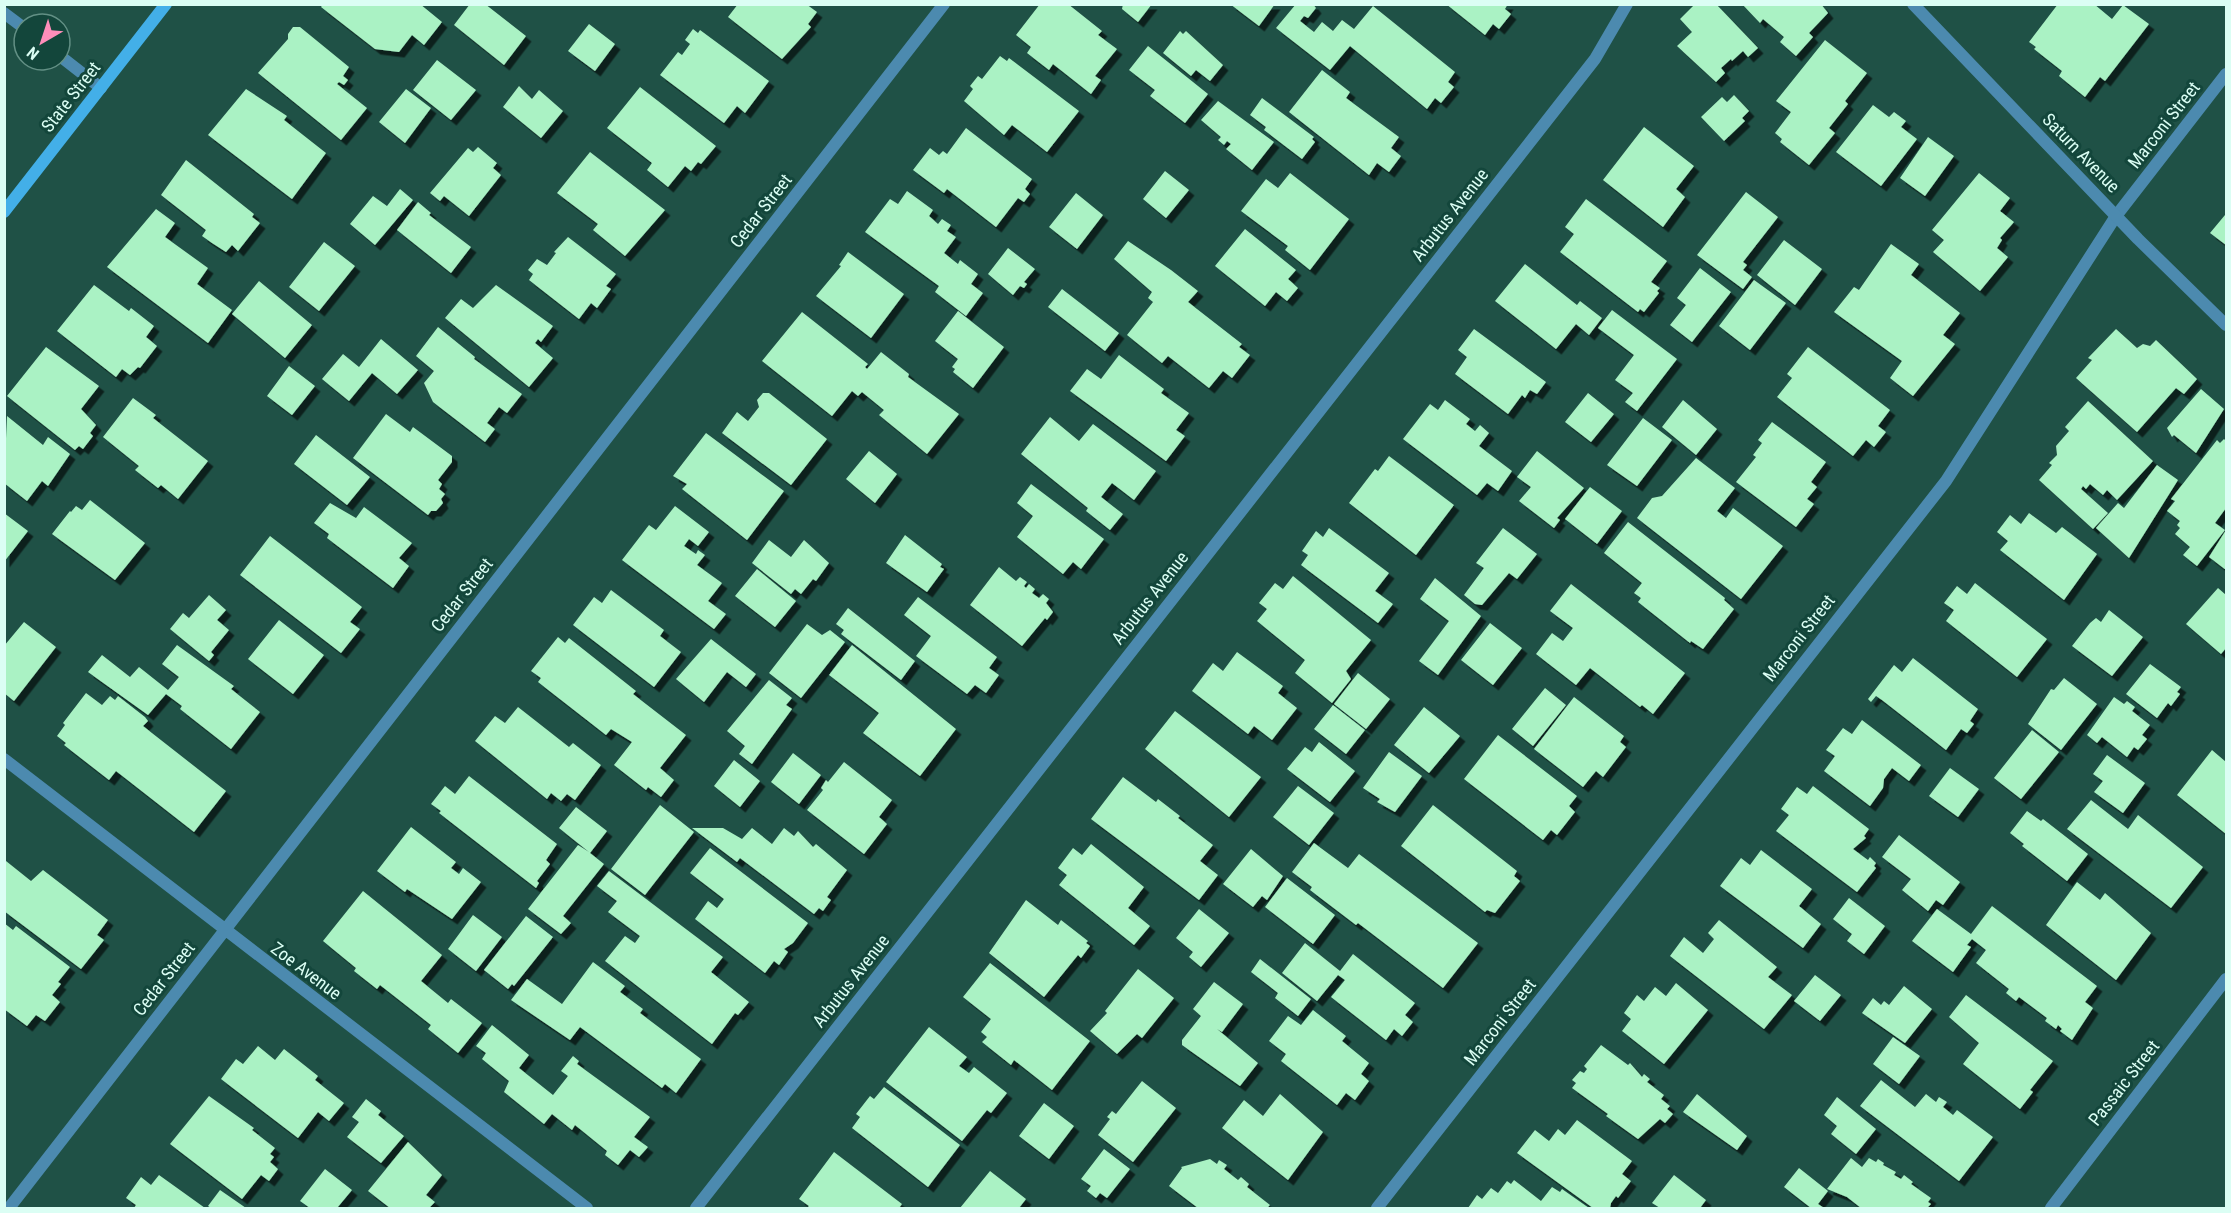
<svg xmlns="http://www.w3.org/2000/svg" width="2231" height="1213" viewBox="0 0 2231 1213" font-family="'Roboto Condensed',sans-serif">
<style>
.building{fill:#aaf2c4;filter:url(#shadow)}
.lines{fill:none;stroke-linecap:round;stroke-linejoin:round}
.minor{stroke:#4c8aaf;stroke-width:12}
.tertiary{stroke:#4c8aaf;stroke-width:12}
.secondary{stroke:#43afe8;stroke-width:12}
.labels{text-anchor:middle;stroke-width:6;stroke-linejoin:round;paint-order:stroke}
.street-label{font-size:18px;fill:#dbfef4;stroke:#13463b}
</style>
<defs>
<filter id="shadow"><feDropShadow dx="5.5" dy="5.5" stdDeviation="0" flood-color="#0009"/></filter>
</defs>
<rect width="100%" height="100%" fill="#1f5146"/>
<!-- building -->
<path class="building" d="M323 4H420L442 22 424 45 412 35 399 52 375 49 321 7Z
M470 4H485L526 36 504 65 454 25Z
M738 4H806L817 12 808 24 811 27 782 59 728 17Z
M1040 4H1068L1102 31 1098 35 1117 49 1095 76 1101 80 1091 94 1053 64 1049 70 1027 53 1031 47 1016 35Z
M1123 4H1152L1138 22 1122 9Z
M1230 4H1275L1259 26Z
M1296 4H1313L1316 8 1308 18 1304 16 1300 21 1314 32 1322 22 1333 31 1342 20 1354 29 1373 6 1455 72 1448 82 1454 87 1441 103 1435 98 1427 109 1350 46 1330 70 1276 28Z
M1446 4H1508L1505 9 1511 14 1499 29 1493 24 1485 35Z
M1695 4H1716L1758 48 1748 57 1743 51 1732 61 1731 59 1721 68 1725 73 1716 82 1677 46 1692 32 1680 19Z
M1742 4H1821L1828 13 1809 33 1813 37 1796 56 1780 42 1784 37 1763 19 1760 23Z
M2058 4H2094L2112 19 2123 5 2149 24 2105 81 2100 77 2085 97 2059 76 2062 71 2034 49 2036 47 2029 42Z
M589 24 615 44 595 71 568 51Z
M293 27H300L349 67 343 76 348 80 344 85 339 82 337 84 367 108 341 140 258 73 288 39V34Z
M693 29 698 33 700 30 769 81 745 113 737 106 724 123 660 75 678 52 682 55 690 44 685 40Z
M1180 31 1183 34 1186 31 1223 65 1210 81 1196 70 1191 76 1163 53Z
M1825 40 1867 73 1845 101 1848 104 1829 128 1835 133 1809 165 1780 142 1782 139 1775 133 1791 112 1776 101Z
M1148 46 1208 94 1185 123 1150 96 1155 90 1129 70Z
M1000 56 1007 61 1009 58 1079 111 1047 152 1012 125 1004 135 964 101 973 89 970 86 978 76 982 79Z
M437 60 476 90 451 120 413 90Z
M1322 70 1350 92 1346 98 1399 137 1391 148 1401 156 1389 172 1377 163 1369 175 1289 112Z
M519 86 532 99 539 90 563 111 541 138 503 107Z
M640 87 716 146 701 164 698 162 691 171 685 166 668 187 647 170 652 163 607 128Z
M246 89 287 116 284 120 326 153 292 199 208 135Z
M406 89 431 108 405 143 379 122Z
M1734 95 1749 111 1742 118 1745 121 1724 141 1701 117 1722 97 1727 102Z
M1262 98 1314 137 1312 139 1315 142 1302 159 1264 130 1266 127 1250 115Z
M1218 101 1274 142 1252 170 1226 149 1231 144 1227 141 1224 145 1218 140 1221 137 1201 120Z
M1873 105 1889 117 1894 112 1906 121 1901 127 1917 139 1881 186 1836 152Z
M1644 127 1694 166 1676 189 1685 197 1663 227 1603 180Z
M966 128 1032 179 1025 189 1030 194 1024 202 1018 198 996 227 947 189 944 193 913 170 930 148 939 155 943 151 947 154Z
M1928 137 1954 156 1925 196 1900 178Z
M478 147 497 163 493 168 501 175 469 216 444 196 440 201 430 193 468 148 473 152Z
M590 152 665 210 625 256 593 230 598 224 557 193Z
M186 160 254 214 252 217 260 223 238 251 232 245 226 252 212 243 202 236 206 230 161 195Z
M1165 171 1189 190 1166 218 1143 199Z
M1290 173 1349 219 1310 270 1285 250 1288 246 1241 211 1266 179 1278 188Z
M1979 173 2010 198 2000 211 2014 222 2000 238 2002 240 1997 248 2008 257 1980 291 1933 252 1944 240 1932 230Z
M400 189 413 200 375 245 350 224 373 196 387 206Z
M907 191 933 210 929 216 938 224 942 219 951 225 947 231 956 237 944 253 958 264 960 260 978 274 971 284 983 293 966 316 935 292 939 286 865 232 890 199 898 204Z
M1746 192 1778 217 1743 262 1747 265 1743 270 1752 277 1743 289 1697 255Z
M1076 193 1103 215 1077 249 1049 227Z
M1586 199 1667 261 1651 282 1660 288 1657 291 1659 293 1644 312 1640 309 1638 312 1560 252 1574 234 1565 227Z
M418 202 431 213 429 215 471 247 451 273 397 230Z
M156 209 175 223 165 237 208 268 197 284 232 310 208 343 107 267Z
M2225 215 2226 216V245L2210 233Z
M1245 229 1296 270 1288 279 1298 288 1287 301 1276 292 1265 306 1215 266Z
M568 237 616 274 606 286 611 289 597 308 591 303 579 319 529 280 533 274 528 270 537 259 547 265 556 253 554 252Z
M1784 240 1822 269 1795 305 1757 275Z
M1128 241 1171 270 1198 291 1188 302 1242 344 1239 347 1250 355 1232 378 1223 371 1209 388 1168 356 1162 363 1127 335 1153 302 1148 298 1152 292 1114 259Z
M324 242 355 266 319 311 289 287Z
M1891 244 1919 264 1911 275 1960 313 1943 335 1955 344 1913 396 1890 378 1902 361 1834 312 1854 287 1859 290Z
M1008 248 1035 269 1024 282 1027 284 1024 288 1020 286 1013 295 988 274Z
M848 252 904 294 871 338 816 296 841 266 839 265Z
M1525 264 1577 305 1580 301 1602 318 1589 335 1576 324 1556 349 1495 301Z
M1700 268 1731 292 1692 342 1670 325 1686 305 1677 298Z
M1754 280 1786 303 1750 350 1719 326Z
M259 281 312 325 285 358 232 314Z
M94 285 129 311 131 308 154 326 146 337 157 346 140 368 138 367 130 375 122 369 116 377 57 331Z
M496 285 553 326 541 342 538 339 535 343 553 358 529 387 445 318 461 299 473 308Z
M1062 289 1119 333 1105 351 1048 307Z
M1612 310 1677 359 1637 411 1625 402 1633 393 1615 380 1634 355 1598 328Z
M958 311 1004 347 973 388 953 372 955 369 952 367 958 359 935 341Z
M802 312 868 364 865 367 867 369 881 352 909 374 908 377 959 414 927 454 879 415 884 410 862 392 858 396 852 391 832 416 762 361Z
M438 327 475 357 474 359 522 394 507 413 499 407 487 423 495 429 485 442 433 402 424 383 434 371 416 356Z
M1474 329 1546 382 1537 394 1530 390 1525 398 1522 395 1508 414 1455 374 1467 357 1458 350Z
M2116 329 2137 348 2143 344 2150 346 2156 340 2197 379 2184 394 2176 388 2137 432 2076 378 2092 360 2088 358Z
M381 339 418 370 397 394 372 373 349 401 322 379 343 354 359 367Z
M46 347 99 386 81 409 96 425 90 433 93 436 83 449 79 446 75 450 7 396Z
M1808 347 1890 410 1878 426 1886 432 1874 447 1866 440 1853 456 1777 397 1792 378 1787 374Z
M1119 355 1164 389 1161 393 1189 413 1176 430 1185 436 1166 461 1070 391 1087 369 1101 379Z
M289 366 315 386 292 415 267 396Z
M2201 389 2224 409 2196 453 2174 435 2172 437 2167 428Z
M763 393H769L827 439 791 485 722 433 737 412 748 421 759 407 757 400Z
M1588 393 1614 414 1591 442 1565 422Z
M133 398 156 415 153 418 208 461 178 499 161 485 158 488 135 470 139 466 103 437Z
M1445 400 1470 419 1466 424 1475 431 1480 425 1489 433 1479 446 1512 471 1498 491 1487 483 1477 495 1403 439 1430 404 1438 410Z
M1683 400 1717 429 1696 455 1662 427Z
M2088 401 2153 461 2117 500 2107 490 2103 495 2090 484 2086 489 2083 486 2081 489 2108 513 2093 529 2039 480 2052 465 2049 463 2057 455 2056 446 2069 431 2065 427Z
M386 414 410 432 413 427 452 456V462L438 480 442 484 439 489 445 494 441 499 443 503 436 511H431L428 515 353 458Z
M7 416 43 445 48 437 70 454 48 486 42 481 27 501 4 483Z
M1050 417 1079 441 1093 424 1156 471 1134 500 1112 483 1101 497 1123 514 1110 530 1086 511 1088 508 1021 454Z
M1643 418 1672 440 1637 486 1607 465Z
M1772 422 1826 462 1811 482 1817 487 1807 499 1814 504 1796 527 1736 482 1756 457 1753 455 1762 443 1758 440Z
M706 433 784 491 747 540 682 489 687 484 673 476Z
M316 435 370 477 347 505 294 464Z
M2224 439 2226 441V508L2215 523 2225 530 2197 566 2183 555 2190 547 2175 534 2180 528 2177 525 2180 521 2167 511 2175 501 2171 499 2217 440 2220 443Z
M869 451 897 474 875 503 846 479Z
M1537 451 1584 488 1557 518 1560 520 1554 528 1519 501 1531 487 1517 477Z
M1389 456 1454 505 1416 555 1349 503 1375 469 1378 471Z
M1696 458 1735 488 1717 511 1726 518 1733 508 1783 546 1741 599 1637 518 1652 498 1662 496Z
M2157 465 2178 480 2129 558 2096 528 2118 503 2124 508Z
M1031 484 1104 539 1081 569 1073 562 1063 574 1017 537 1033 516 1017 503Z
M1590 487 1622 511 1597 544 1565 519Z
M90 500 145 543 115 580 52 534 70 511 71 512 76 506 82 510Z
M330 503 356 518 364 507 412 543 399 558 409 566 393 588 327 538 329 534 314 523Z
M675 506 709 532 698 546 689 539 684 546 696 554 698 550 705 555 697 565 722 583 708 601 726 614 714 629 622 560 649 525 656 530Z
M4 513 28 531 4 562Z
M2029 513 2056 533 2062 527 2097 554 2064 600 2000 550 2008 541 1997 532 2010 515 2021 524Z
M1628 522 1725 598 1724 600 1734 609 1703 649 1691 641 1690 643 1638 602 1641 598 1634 593 1642 583 1604 553Z
M1329 528 1389 573 1375 591 1393 604 1378 623 1301 565 1308 555 1302 551 1316 531 1323 537Z
M1503 528 1537 554 1517 579 1509 573 1482 605 1475 604 1464 595 1484 568 1476 563Z
M2226 530V570L2209 557Z
M905 535 942 564 940 567 944 569 927 592 886 563Z
M270 536 362 607 350 622 360 629 341 653 240 575Z
M769 540 791 557 804 540 829 563 816 581 813 579 801 594 795 589 791 594 752 563Z
M999 567 1016 581 1020 577 1027 582 1024 586 1026 588 1029 584 1035 589 1032 593 1039 598 1043 594 1049 599 1046 603 1053 612 1047 620 1045 618 1022 646 970 605Z
M757 569 796 601 775 627 735 596Z
M1293 576 1371 640 1346 671 1351 679 1332 703 1295 673 1305 660 1257 621 1267 609 1259 603 1275 583 1283 589Z
M1435 578 1481 616 1438 675 1419 661 1449 621 1420 599Z
M1975 583 2047 639 2017 677 1946 621 1954 610 1944 603 1957 586 1967 594Z
M1571 584 1685 673 1653 714 1642 705 1640 707 1590 668 1576 685 1536 654 1552 633 1563 641 1573 628 1550 611Z
M2218 588 2226 595V648L2221 654 2186 624Z
M611 590 664 630 660 636 681 652 654 687 573 625 594 597 602 603Z
M209 595 226 610 217 620 229 630 211 652 214 655 209 661 170 629 183 613 189 618Z
M918 597 997 657 989 668 999 675 986 693 975 685 967 694 916 656 931 636 904 615Z
M848 608 915 661 901 680 841 634 844 630 836 624Z
M2109 610 2143 637 2112 676 2072 646 2090 623 2096 618 2101 622Z
M279 620 324 655 293 694 248 659Z
M24 622 56 647 14 701 4 693V646Z
M1490 623 1522 648 1493 685 1461 660Z
M807 624 822 635 830 630 845 642 801 698 769 673Z
M558 637 565 643 569 638 636 691 633 694 686 735 660 768 674 780 661 797 648 787 646 790 614 765 632 742 611 729 606 735 538 682 541 678 531 671Z
M711 639 756 674 746 687 727 672 704 702 676 679Z
M177 645 234 686 231 689 260 712 231 749 180 709 182 706 166 694 148 715 88 672 102 655 130 677 139 667 168 690 179 677 162 664Z
M852 645 956 729 920 776 863 733 879 713 829 675Z
M1237 652 1283 686 1278 693 1297 708 1272 740 1254 726 1248 734 1192 691 1213 663 1223 671Z
M1913 658 1978 709 1970 721 1974 724 1967 733 1961 729 1946 750 1882 700 1876 696 1871 702 1868 699 1894 665 1902 672Z
M2150 664 2181 687 2177 692 2180 694 2171 706 2168 703 2157 718 2126 694Z
M1358 673 1390 699 1366 729 1334 704Z
M2064 678 2097 704 2061 750 2028 724 2051 689 2054 690Z
M769 680 792 698 786 705 792 709 752 764 739 754 745 746 727 731Z
M1545 688 1566 705 1533 746 1512 729Z
M86 693 102 705 110 696 115 700 118 696 145 717 148 721 143 726 226 791 194 832 116 771 109 780 64 745 66 743 57 736 65 725 63 723Z
M1574 697 1624 736 1620 742 1626 747 1603 777 1596 771 1583 787 1534 749Z
M2114 697 2124 704 2127 701 2135 707 2132 711 2150 725 2142 735 2147 739 2138 750 2134 747 2127 757 2102 737 2097 743 2087 735Z
M1333 705 1365 730 1346 754 1314 729Z
M518 707 569 747 573 743 601 765 575 800 567 794 561 801 551 793 547 799 475 741 495 716 505 723Z
M1424 707 1460 736 1429 773 1394 745Z
M1175 711 1261 777 1229 817 1145 749Z
M1862 720 1921 765 1909 781 1892 768 1884 779 1883 788 1870 806 1824 771 1835 756 1826 750 1843 728 1852 734Z
M2032 730 2059 752 2021 799 1994 778Z
M1498 735 1577 796 1569 806 1575 812 1557 835 1551 830 1543 840 1464 779Z
M1319 742 1355 771 1330 802 1287 769 1305 747 1312 752Z
M2212 750 2226 762V834L2177 795Z
M1389 752 1422 776 1395 812 1377 802 1380 799 1363 788Z
M793 753 821 775 799 804 771 782Z
M2107 755 2145 783 2123 813 2094 792 2103 781 2093 774Z
M734 760 760 781 740 807 714 786Z
M844 762 892 800 879 817 887 824 864 854 807 810 823 790 821 788 826 780 828 782Z
M1950 768 1979 789 1958 817 1929 796Z
M469 776 557 844 546 860 550 864 537 881 539 883 536 888 439 813 441 811 431 804 445 786 455 794Z
M1123 777 1156 802 1158 799 1180 816 1178 818 1213 845 1200 861 1218 875 1199 900 1091 819Z
M1298 786 1334 813 1309 845 1273 817Z
M1813 786 1869 829 1864 836 1866 838 1853 849 1868 860 1870 857 1876 863 1874 866 1876 868 1857 892 1776 831 1789 815 1781 809 1797 787 1807 794Z
M2091 800 2128 829 2138 815 2203 867 2171 908 2067 829Z
M660 805 694 832 645 895 611 869Z
M1433 805 1517 871 1514 876 1520 881 1495 913 1487 910 1485 912 1401 846Z
M576 807 607 831 590 853 604 864 563 916 571 923 561 934 528 909 578 845 589 852 559 828Z
M2027 811 2041 821 2043 819 2088 854 2067 881 2022 846 2024 844 2010 833Z
M411 827 456 862 451 868 459 874 463 868 481 882 452 919 407 889 405 892 377 871Z
M692 828H723L742 839 752 828 772 844 784 828 794 836 798 831 813 847 816 844 847 870 827 897 831 900 823 911 819 908 814 914 740 858 737 862Z
M1899 835 1960 882 1943 905 1936 900 1928 911 1902 890 1911 879 1882 857Z
M1314 843 1348 868 1359 854 1478 943 1443 988 1358 923 1356 925 1310 890 1312 887 1292 872Z
M1091 844 1144 887 1128 908 1150 926 1134 945 1059 885 1067 875 1058 868 1073 848 1082 855Z
M710 848 808 923 793 943 784 949 788 952 779 965 774 961 765 973 695 919 708 901 717 908 724 899 690 873Z
M1251 849 1283 876 1267 900 1262 896 1253 907 1223 884Z
M1761 850 1812 889 1799 906 1821 924 1803 948 1720 886 1741 858 1750 865Z
M6 861 31 881 43 870 108 920 97 935 104 940 81 969 4 911Z
M609 871 723 957 711 972 749 1002 738 1015 735 1013 712 1044 605 961 625 936 635 943 640 936 608 912 617 901 597 886Z
M1287 878 1335 915 1313 944 1265 907Z
M2077 882 2100 900 2105 893 2151 933 2116 980 2046 925Z
M363 891 442 955 421 981 448 1003 451 999 482 1023 458 1053 428 1029 431 1025 380 985 377 989 354 971 356 968 323 941Z
M1849 898 1885 926 1864 954 1847 941 1852 934 1833 919Z
M1026 900 1058 925 1061 920 1088 941 1086 943 1090 946 1081 958 1078 955 1044 997 989 953Z
M1992 906 2097 986 2085 1002 2093 1008 2072 1040 2060 1031 2062 1029 2058 1025 2056 1029 2045 1021 2047 1018 2019 997 2016 1001 2006 993 2009 989 1976 963 1986 950 1972 939 1967 945 1971 947 1953 972 1912 941 1937 909 1971 934Z
M1199 909 1229 933 1201 967 1189 957 1193 952 1176 938Z
M473 915 502 937 476 971 448 949Z
M526 916 553 937 514 986 512 984 508 989 484 970Z
M1719 920 1777 967 1768 977 1792 995 1764 1029 1670 956 1684 937 1703 953 1714 939 1708 933Z
M4 923 13 930 16 926 70 967 58 982 61 984 52 995 60 1002 45 1021 36 1015 27 1026 4 1009Z
M1305 943 1340 971 1353 954 1415 1003 1405 1015 1413 1022 1402 1036 1394 1029 1386 1040 1331 997 1345 980 1338 975 1317 1001 1282 973Z
M1260 959 1311 999 1298 1016 1275 998 1278 993 1251 972Z
M593 962 625 986 620 992 643 1009 640 1013 701 1059 676 1093 665 1084 662 1088 580 1027 570 1040 511 1000 527 979 562 1004Z
M990 963 1090 1041 1052 1090 1014 1060 1011 1065 982 1042 987 1037 981 1032 991 1019 963 997Z
M1138 969 1174 998 1142 1038 1137 1034 1117 1054 1090 1031 1107 1013 1105 1011Z
M1815 975 1841 995 1820 1021 1794 1001Z
M1214 982 1243 1004 1222 1032 1217 1029 1258 1063 1240 1086 1182 1045V1040L1201 1016 1193 1009Z
M1676 983 1708 1010 1664 1064 1622 1031 1631 1019 1624 1013 1637 995 1644 1001 1655 987 1666 996Z
M1904 986 1932 1009 1905 1043 1862 1013 1873 998 1881 1005 1884 1001 1889 1005Z
M1966 995 2053 1061 2030 1090 2033 1092 2020 1109 1963 1064 1979 1043 1949 1017Z
M1313 1010 1346 1036 1342 1041 1369 1063 1361 1074 1369 1081 1355 1100 1346 1093 1337 1105 1281 1061 1286 1054 1269 1041 1288 1016 1301 1025Z
M492 1025 529 1055 519 1068 553 1095 568 1076 561 1071 573 1056 579 1061 577 1064 650 1117 634 1137 648 1147 639 1157 630 1150 618 1165 605 1155 607 1151 575 1125 572 1130 552 1114 544 1124 504 1092 509 1081 482 1059 486 1053 476 1046Z
M929 1027 967 1057 959 1066 969 1073 974 1067 1007 1093 991 1113 987 1110 962 1141 886 1082Z
M1893 1037 1920 1056 1899 1084 1873 1064Z
M1601 1045 1628 1065 1630 1063 1642 1077 1644 1074 1650 1079 1647 1082 1664 1095 1661 1099 1670 1106 1667 1109 1673 1114 1665 1123 1660 1119 1638 1139 1606 1116 1608 1114 1572 1088 1576 1083 1572 1080 1580 1071 1584 1073 1587 1069 1584 1066Z
M258 1046 275 1060 284 1049 318 1076 315 1080 344 1103 329 1121 318 1112 298 1138 221 1079 236 1059 243 1064Z
M1881 1080 1915 1107 1926 1094 1936 1102 1939 1097 1947 1102 1943 1107 1953 1115 1957 1110 1993 1137 1959 1181 1860 1106Z
M1142 1081 1176 1108 1133 1162 1098 1135 1110 1119 1107 1117 1112 1111 1116 1114Z
M884 1087 960 1145 928 1187 852 1128 860 1117 856 1114 870 1096 874 1099Z
M1280 1094 1323 1132 1288 1180 1222 1128 1244 1100 1263 1116Z
M1697 1094 1747 1136 1737 1150 1683 1112Z
M209 1096 254 1128 252 1130 275 1148 270 1154 274 1157 270 1162 278 1169 269 1181 261 1175 242 1199 170 1144Z
M1837 1097 1876 1129 1856 1154 1831 1134 1837 1126 1824 1115Z
M366 1099 381 1111 378 1115 404 1136 381 1163 347 1137 359 1122 352 1117Z
M1044 1103 1074 1126 1049 1159 1019 1136Z
M1577 1120 1632 1161 1622 1174 1631 1181 1618 1198 1616 1196 1611 1203 1610 1208H1593L1517 1153 1535 1130 1549 1141 1558 1129 1565 1135Z
M408 1142 442 1175 426 1195 435 1202 429 1208H390L368 1191Z
M1104 1149 1130 1169 1107 1198 1100 1193 1096 1198 1087 1191 1091 1186 1081 1179Z
M834 1152 902 1204 899 1208H807L809 1206 799 1199Z
M1851 1158 1862 1167 1869 1158 1876 1162 1878 1159 1884 1163 1883 1165 1896 1172 1894 1175 1901 1179 1904 1175 1913 1182 1911 1184 1931 1198 1928 1202 1931 1204 1927 1208H1861L1847 1197 1827 1189Z
M1210 1159 1217 1164 1219 1160 1227 1165 1224 1169 1238 1180 1241 1177 1249 1184 1247 1187 1270 1205 1267 1208H1198L1169 1186 1182 1168 1181 1167Z
M1799 1168 1828 1191 1818 1204 1824 1208H1811L1784 1187Z
M325 1169 352 1190 337 1208H310L300 1201Z
M990 1171 1026 1199 1019 1208H960Z
M159 1175 205 1208H134L136 1205 126 1198 141 1177 151 1185Z
M1674 1175 1706 1200 1700 1208H1660L1652 1203Z
M1514 1180 1541 1201 1552 1187 1560 1192 1562 1189 1589 1208H1468L1477 1195 1482 1199 1491 1188 1498 1193 1507 1181 1511 1184Z
M220 1190 246 1208H211L208 1206Z"/>
<g class="lines">
<!-- minor -->
<path class="minor" d="M4 13 24 28
M60 56 101 88
M4 759 587 1208
M9 1208 944 4
M696 1208 1595 59 1627 4
M1377 1208 1946 481 2116 216 2226 74
M2051 1208 2226 979"/>
<!-- tertiary -->
<path class="tertiary" d="M1913 4 2138 239 2226 325"/>
<!-- secondary -->
<path class="secondary" d="M4 212 166 4"/>
</g>
<g class="labels">
<!-- street labels -->
<g class="street-label">
<text transform="translate(71 97) rotate(-52)" y="6">State Street</text>
<text transform="translate(2164 125) rotate(-52)" y="6">Marconi Street</text>
<text transform="translate(2081 153) rotate(46)" y="6">Saturn Avenue</text>
<text transform="translate(761 211) rotate(-52)" y="6">Cedar Street</text>
<text transform="translate(1450 215) rotate(-52)" y="6">Arbutus Avenue</text>
<text transform="translate(462 595) rotate(-52)" y="6">Cedar Street</text>
<text transform="translate(1150 598) rotate(-52)" y="6">Arbutus Avenue</text>
<text transform="translate(1799 638) rotate(-52)" y="6">Marconi Street</text>
<text transform="translate(306 971) rotate(37)" y="6">Zoe Avenue</text>
<text transform="translate(164 979) rotate(-52)" y="6">Cedar Street</text>
<text transform="translate(851 981) rotate(-52)" y="6">Arbutus Avenue</text>
<text transform="translate(1500 1022) rotate(-52)" y="6">Marconi Street</text>
<text transform="translate(2124 1083) rotate(-52)" y="6">Passaic Street</text>
</g>
</g>
<!-- border -->
<rect width="2231" height="1213" fill="none" stroke="#dbfef4" stroke-width="12"/>
<!-- north arrow -->
<g transform="translate(42 42) rotate(219)"><circle r="28" fill="#13463b" stroke="#639085" stroke-width="1.5"/>
<path d="M0-4.5L10 22L0 15L-10 22Z" fill="#ff8eba"/>
<text y="-9" font-size="16" font-weight="bold" text-anchor="middle" fill="#dbfef4">N</text>
</g>
</svg>
